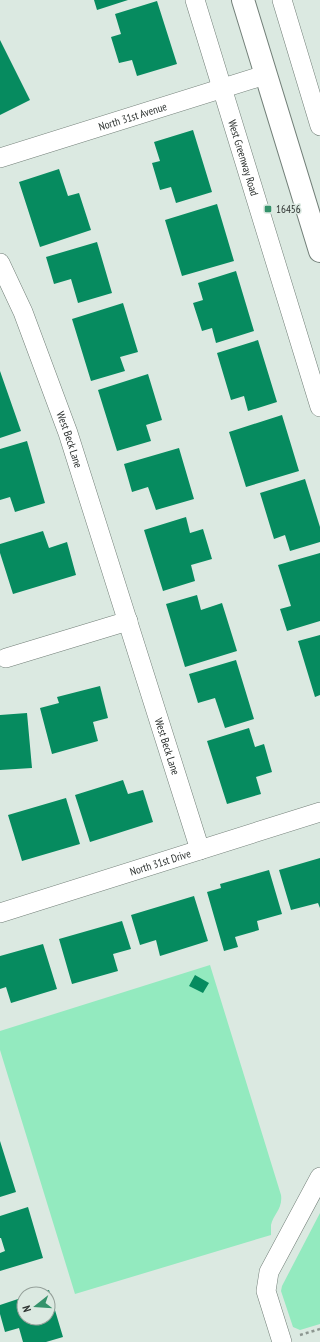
<svg xmlns="http://www.w3.org/2000/svg" width="320" height="1342" viewBox="0 0 320 1342" font-family="'PT Sans Narrow',sans-serif">
<style>
.green{fill:#93eabf}
.building{fill:#068b5f}
.lines{fill:none;stroke-linecap:round;stroke-linejoin:round}
.minor-casing{stroke:#727f78;stroke-width:20}
.major-casing{stroke:#727f78;stroke-width:24}
.path{stroke:#8c9690;stroke-width:2.5;stroke-dasharray:3 3;stroke-linecap:butt}
.minor{stroke:#fff;stroke-width:19}
.major{stroke:#fff;stroke-width:22}
.poi-dot{fill:#34926b;stroke:#dbe9e1;stroke-width:1.5}
.labels{text-anchor:middle;stroke-width:3;stroke-linejoin:round;paint-order:stroke}
.street-label{font-size:11px;fill:#2d3230;stroke:#dbe9e1}
.poi-label{font-size:11px;fill:#2d3230;stroke:#dbe9e1;text-anchor:start}
</style>
<rect width="100%" height="100%" fill="#dbe9e1"/>
<!-- green -->
<path class="green" d="M210 965 281 1195C283 1209 273 1215 271 1225 271 1229 271 1232 271 1235L75 1294 0 1050V1031Z
M320 1213V1324L300 1330 293 1327 281 1291 282 1286Z"/>
<!-- building -->
<path class="building" d="M94 0H128L97 10Z
M157 1 177 64 137 76 132 60 119 63 111 37 121 34 115 14Z
M0 40 30 100 0 115Z
M193 130 212 192 176 203 171 187 160 190 152 163 160 161 154 142Z
M59 169 68 196 79 193 91 230 40 247 19 182Z
M217 204 234 261 182 276 165 220Z
M97 242 112 293 78 303 71 279 54 284 46 257Z
M236 271 254 331 216 343 212 328 202 331 193 303 203 300 198 283Z
M123 303 138 352 120 357 125 371 91 381 72 319Z
M258 340 277 402 248 411 244 396 231 400 217 353Z
M0 371 21 431 0 438Z
M148 374 162 420 146 425 151 441 117 451 98 390Z
M282 415 299 471 246 487 229 432Z
M27 441 45 503 15 512 10 497 0 500V449Z
M179 448 194 499 156 510 148 487 132 492 124 464Z
M305 479 320 527V542L290 551 285 535 274 539 260 493Z
M186 517 190 533 203 529 212 559 191 565 195 581 163 591 144 530Z
M43 531 49 548 67 542 76 575 13 594 0 553V544Z
M320 553V621L287 631 280 609 291 606 278 565Z
M197 595 201 610 222 603 237 651 185 667 166 604Z
M320 635V695L315 697 298 641Z
M236 660 254 719 225 728 215 698 198 703 189 674Z
M100 686 108 718 93 722 98 741 52 754 40 708 59 703 57 697Z
M27 713 32 768 0 770V715Z
M249 728 255 747 264 744 272 772 256 777 261 794 227 804 207 741Z
M123 780 128 794 143 790 153 822 90 842 75 795Z
M66 798 80 844 22 861 8 815Z
M320 858V908L318 903 291 910 279 870Z
M269 870 282 914 257 921 259 930 235 937 238 947 224 951 207 892 221 888 220 884Z
M194 896 208 941 160 956 156 940 140 945 131 915Z
M122 921 131 949 113 954 118 971 72 984 59 939Z
M43 944 57 989 11 1003 6 987 0 989V956Z
M195 975 209 983 203 993 189 986Z
M0 1141 16 1192 0 1197Z
M28 1207 43 1258 0 1271V1253L5 1251 1 1238H0V1216Z
M49 1290 63 1337 46 1342H23L19 1328 5 1332 0 1314V1305L24 1297V1318H48V1294H36Z"/>
<g class="lines">
<!-- minor casing -->
<g class="minor-casing">
<g id="minor">
<path id="s1" d="M195 0 320 407"/>
<path d="M282 0 320 126"/>
<path id="s2" d="M0 158 265 75"/>
<path id="s3" d="M0 263 23 312 68 433 200 850"/>
<path d="M6 658 128 621"/>
<path id="s4" d="M0 913 320 812"/>
<path d="M282 1342 266 1291 269 1272 320 1177"/>
</g>
</g>
<!-- major casing -->
<g class="major-casing">
<path id="major" d="M243 0 320 251"/>
</g>
<!-- path -->
<path class="path" d="M300 1335 320 1329"/>
<!-- minor -->
<use href="#minor" class="minor"/>
<!-- major -->
<use href="#major" class="major"/>
</g>
<!-- markers -->
<rect class="poi-dot" x="264" y="205" width="8" height="8" rx="2"/>
<g class="labels">
<!-- street labels -->
<g class="street-label">
<text dy="4" stroke="none"><textPath href="#s2" startOffset="139">North 31st Avenue</textPath></text>
<text dy="4" stroke="none"><textPath href="#s1" startOffset="165">West Greenway Road</textPath></text>
<text dy="4" stroke="none"><textPath href="#s3" startOffset="190">West Beck Lane</textPath></text>
<text dy="4" stroke="none"><textPath href="#s3" startOffset="512">West Beck Lane</textPath></text>
<text dy="4" stroke="none"><textPath href="#s4" startOffset="168">North 31st Drive</textPath></text>
</g>
<!-- poi labels -->
<g class="poi-label">
<text x="276" y="213">16456</text>
</g>
</g>
<!-- north arrow -->
<g transform="translate(36 1306) rotate(253)"><circle r="19" fill="#dbe9e1" stroke="#95a09a"/>
<path d="M0-3L7 15L0 10L-7 15Z" fill="#34926b"/>
<text y="-6" font-size="11" font-weight="bold" text-anchor="middle" fill="#2d3230">N</text>
</g>
</svg>
